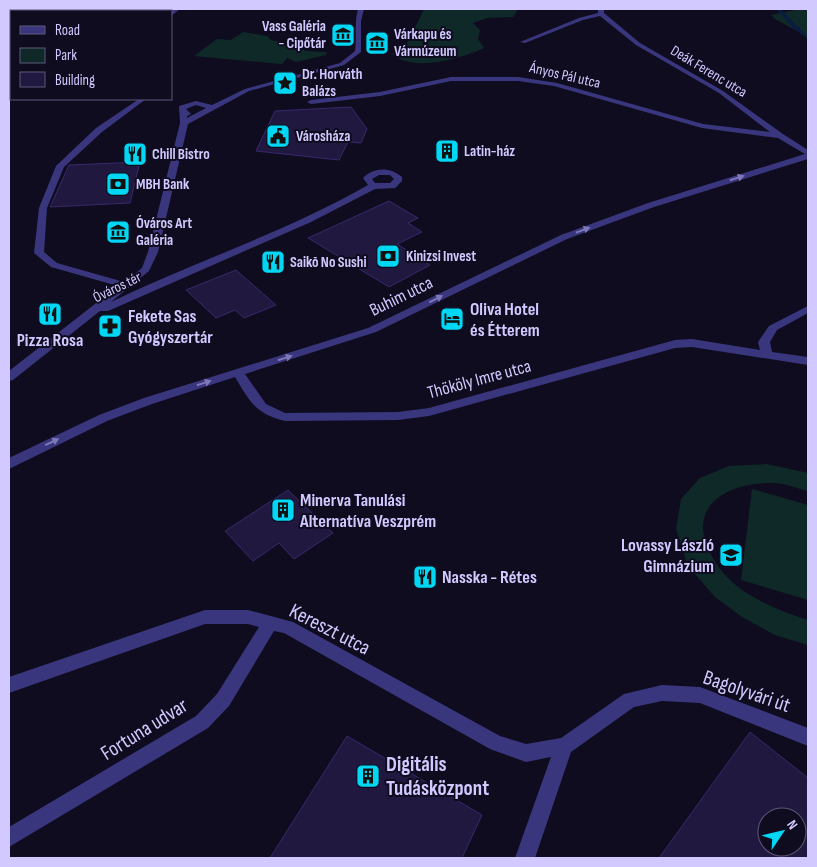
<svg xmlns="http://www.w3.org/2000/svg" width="817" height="867" viewBox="0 0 817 867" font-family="'Sofia Sans Condensed',sans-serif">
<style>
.green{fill:#0f2928}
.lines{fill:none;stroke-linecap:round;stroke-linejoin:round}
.stream{fill:#0a1d3f;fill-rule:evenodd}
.building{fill:#211840;stroke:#38296c;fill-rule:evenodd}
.street{fill:#3a367e;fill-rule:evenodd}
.oneway{fill:#7e78b8}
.labels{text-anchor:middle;stroke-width:4;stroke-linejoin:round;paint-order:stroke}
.far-poi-label{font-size:15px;font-weight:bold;fill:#d1c9ff;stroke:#0f0c1f;text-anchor:start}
.far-street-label{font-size:15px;fill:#d1c9ff;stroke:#0f0c1f}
.street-label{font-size:18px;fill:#d1c9ff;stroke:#0f0c1f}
.poi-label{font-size:18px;font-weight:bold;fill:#d1c9ff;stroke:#0f0c1f;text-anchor:start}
.near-street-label{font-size:21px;fill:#d1c9ff;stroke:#0f0c1f}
.near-poi-label{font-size:21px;font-weight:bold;fill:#d1c9ff;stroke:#0f0c1f;text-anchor:start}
</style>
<rect width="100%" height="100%" fill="#0f0c1f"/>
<!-- green -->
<path class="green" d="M424 9H518L513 17 487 18 473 23 480 30 478 39 484 48C462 58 413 73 392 54L399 48 406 46Z
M800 9H808V37L775 19 771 15Z
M243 32 267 36 271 40 294 45 306 51 327 52 326 55 296 62 287 58 282 64 194 56 217 39 231 40Z
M767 464 808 473V491C796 488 783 482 771 483 723 483 683 509 714 560 733 593 774 609 808 620V645L775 635 742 617 715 597 688 566 676 529 681 499 700 478 729 466Z
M752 489 808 505V600L741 580Z"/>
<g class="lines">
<!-- stream -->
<path class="stream" d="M776 9H780L808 36V39L794 29Z"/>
</g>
<!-- building -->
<path class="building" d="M351 107 367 129 361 143 348 142 339 160 256 151 275 111Z
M140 162 130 203 50 207 69 165Z
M389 201 418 218 408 223 422 232 397 244 430 265 389 287 308 238Z
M236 270 276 305 244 318 235 310 216 318 186 290Z
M288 490 333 533 294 559 279 543 253 561 225 531Z
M750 732 808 778V858H659ZM767 817H797V847H767Z
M347 736 482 815 462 858H270Z"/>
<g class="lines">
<!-- street -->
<path class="street" d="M174 9H180L171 16V11Z
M358 9H364L361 21V52L344 65 249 91 188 124 158 252 149 271 111 302C196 261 286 232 368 185L363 178C374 167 390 167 402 177V181L395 188 375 189 311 222 108 311H100L13 380 9 381V371L118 286 51 267 34 253 39 208 56 166 96 128 139 99H146L102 132 64 167 47 208 44 252 57 263 124 282 142 268 148 252 180 123 179 106 196 101 212 105 245 89 340 63 355 51C357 37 354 23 358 9ZM196 105 206 108 187 118V116L191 114 186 109ZM379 175H390L394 179 390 183H375L372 179Z
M598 9H604V13L640 43 723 91 783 134 808 150V159L654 207 567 239 376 332 245 374 266 404 285 413 398 412 429 408 675 340 692 339 760 350 758 342 769 326 808 306V313L777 330 770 342 772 352 808 357V365L692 347 675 348 429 416 398 420 285 421C256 414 250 402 235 377L152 404 107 421 9 469V458L99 415 144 398 368 328 561 235 648 203 805 154 778 138 702 128 554 86 518 81H451L380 96 311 104 307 102 311 100 380 92 451 77H518L557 83 703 124 770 132 719 93 636 45 600 16 583 20 525 43 520 42 579 18 598 13Z
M11 74V79L9 80V75Z
M205 610H248L293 622 500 736 526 744 561 738 624 694 662 685 700 687 808 728V746L700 703 662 701 634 707 571 752 535 858H515L551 757 526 762 490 749 284 633 274 631 229 706 208 728 9 847V827L196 716 217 694 259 627 248 624H205L9 693V677Z"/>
</g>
<!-- one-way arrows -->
<defs><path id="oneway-solid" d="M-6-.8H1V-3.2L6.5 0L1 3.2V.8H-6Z" transform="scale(1.25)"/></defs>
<g class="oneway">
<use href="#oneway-solid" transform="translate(737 178) rotate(-17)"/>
<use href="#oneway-solid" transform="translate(583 230) rotate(-20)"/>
<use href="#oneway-solid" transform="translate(436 299) rotate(-27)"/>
<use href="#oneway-solid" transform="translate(285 358) rotate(-18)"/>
<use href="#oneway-solid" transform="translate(204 383) rotate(-17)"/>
<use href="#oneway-solid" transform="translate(52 442) rotate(-25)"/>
</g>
<!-- icons -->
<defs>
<g id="museum-square" transform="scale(1.25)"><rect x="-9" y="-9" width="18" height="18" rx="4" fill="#00d7f4" stroke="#0f0c1f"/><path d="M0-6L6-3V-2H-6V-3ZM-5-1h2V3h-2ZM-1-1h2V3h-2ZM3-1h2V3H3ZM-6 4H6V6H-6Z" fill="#111"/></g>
<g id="sight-square" transform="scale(1.25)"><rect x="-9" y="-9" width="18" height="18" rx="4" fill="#00d7f4" stroke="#0f0c1f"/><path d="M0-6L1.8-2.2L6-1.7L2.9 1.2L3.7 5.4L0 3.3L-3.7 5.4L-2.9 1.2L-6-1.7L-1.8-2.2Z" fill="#111"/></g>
<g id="civic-square" transform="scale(1.25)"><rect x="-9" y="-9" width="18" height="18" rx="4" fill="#00d7f4" stroke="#0f0c1f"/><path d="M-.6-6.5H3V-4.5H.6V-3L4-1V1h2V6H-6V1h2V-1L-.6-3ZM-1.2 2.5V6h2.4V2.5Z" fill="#111"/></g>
<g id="building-square" transform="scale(1.25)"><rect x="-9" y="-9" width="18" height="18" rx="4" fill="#00d7f4" stroke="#0f0c1f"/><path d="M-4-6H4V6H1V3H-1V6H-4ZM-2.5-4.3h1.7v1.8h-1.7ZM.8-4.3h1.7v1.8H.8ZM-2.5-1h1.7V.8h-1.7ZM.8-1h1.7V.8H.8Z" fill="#111"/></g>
<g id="restaurant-square" transform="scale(1.25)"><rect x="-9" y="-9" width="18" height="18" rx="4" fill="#00d7f4" stroke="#0f0c1f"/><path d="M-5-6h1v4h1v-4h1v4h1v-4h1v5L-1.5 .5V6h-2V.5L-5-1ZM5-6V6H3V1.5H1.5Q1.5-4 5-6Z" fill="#111"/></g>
<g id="bank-square" transform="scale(1.25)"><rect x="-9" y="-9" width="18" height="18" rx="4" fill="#00d7f4" stroke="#0f0c1f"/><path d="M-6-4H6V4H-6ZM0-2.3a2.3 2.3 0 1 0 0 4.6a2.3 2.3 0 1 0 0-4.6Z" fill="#111"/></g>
<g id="hotel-square" transform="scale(1.25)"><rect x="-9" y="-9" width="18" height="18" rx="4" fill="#00d7f4" stroke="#0f0c1f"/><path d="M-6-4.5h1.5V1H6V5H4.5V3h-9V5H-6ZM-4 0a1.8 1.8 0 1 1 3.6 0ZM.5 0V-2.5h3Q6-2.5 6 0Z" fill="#111"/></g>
<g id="pharmacy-square" transform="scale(1.25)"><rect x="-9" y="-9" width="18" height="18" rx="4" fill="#00d7f4" stroke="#0f0c1f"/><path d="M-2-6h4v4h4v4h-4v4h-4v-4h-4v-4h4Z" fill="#111"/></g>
<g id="school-square" transform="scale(1.25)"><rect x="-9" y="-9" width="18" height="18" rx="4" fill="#00d7f4" stroke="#0f0c1f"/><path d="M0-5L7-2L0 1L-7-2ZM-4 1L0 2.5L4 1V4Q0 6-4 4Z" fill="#111"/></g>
</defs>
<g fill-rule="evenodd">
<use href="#museum-square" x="343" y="35"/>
<use href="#museum-square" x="377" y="43"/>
<use href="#sight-square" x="285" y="83"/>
<use href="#civic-square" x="278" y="136"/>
<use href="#building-square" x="447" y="151"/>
<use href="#restaurant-square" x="135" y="154"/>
<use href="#bank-square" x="118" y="184"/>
<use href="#museum-square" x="118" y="232"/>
<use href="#bank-square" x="388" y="256"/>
<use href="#restaurant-square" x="273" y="262"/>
<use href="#restaurant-square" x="50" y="314"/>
<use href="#hotel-square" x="452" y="319"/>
<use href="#pharmacy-square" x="110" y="326"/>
<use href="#building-square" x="283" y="510"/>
<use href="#school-square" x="731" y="555"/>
<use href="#restaurant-square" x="425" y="577"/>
<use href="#building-square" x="368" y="776"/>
</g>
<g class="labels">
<!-- far-poi labels -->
<g class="far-poi-label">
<text x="326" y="31" text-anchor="end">Vass Galéria<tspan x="326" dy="17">- Cipőtár</tspan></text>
<text x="394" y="39">Várkapu és<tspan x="394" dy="17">Vármúzeum</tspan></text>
<text x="302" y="79">Dr. Horváth<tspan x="302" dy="17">Balázs</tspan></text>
<text x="296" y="141">Városháza</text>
<text x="464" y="156">Latin-ház</text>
<text x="152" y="159">Chill Bistro</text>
<text x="136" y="189">MBH Bank</text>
<text x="136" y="228">Óváros Art<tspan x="136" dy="17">Galéria</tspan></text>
<text x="406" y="261">Kinizsi Invest</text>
<text x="290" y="267">Saikō No Sushi</text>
</g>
<!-- far-street labels -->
<g class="far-street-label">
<text transform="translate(709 71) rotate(31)" y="5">Deák Ferenc utca</text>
<text transform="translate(565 75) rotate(13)" y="5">Ányos Pál utca</text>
<text transform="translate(117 287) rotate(-26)" y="5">Óváros tér</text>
</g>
<!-- street labels -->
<g class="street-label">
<text transform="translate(401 296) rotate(-26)" y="6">Buhim utca</text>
<text transform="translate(479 379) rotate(-15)" y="6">Thököly Imre utca</text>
</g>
<!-- poi labels -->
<g class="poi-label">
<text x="470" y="315">Oliva Hotel<tspan x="470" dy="21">és Étterem</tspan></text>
<text x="128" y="322">Fekete Sas<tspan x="128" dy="21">Gyógyszertár</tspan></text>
<text x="50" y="346" text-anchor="middle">Pizza Rosa</text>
<text x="300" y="506">Minerva Tanulási<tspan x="300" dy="21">Alternatíva Veszprém</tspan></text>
<text x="714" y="551" text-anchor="end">Lovassy László<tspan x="714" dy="21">Gimnázium</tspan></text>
<text x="442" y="583">Nasska - Rétes</text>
</g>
<!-- near-street labels -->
<g class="near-street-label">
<text transform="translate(330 629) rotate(27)" y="7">Kereszt utca</text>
<text transform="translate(747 691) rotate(19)" y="7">Bagolyvári út</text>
<text transform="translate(144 729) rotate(-32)" y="7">Fortuna udvar</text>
</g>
<!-- near-poi labels -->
<g class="near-poi-label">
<text x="386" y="771">Digitális<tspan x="386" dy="24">Tudásközpont</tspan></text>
</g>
</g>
<!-- border -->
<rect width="817" height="867" fill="none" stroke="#d1c9ff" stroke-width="20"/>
<!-- legend -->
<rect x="10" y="10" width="162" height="90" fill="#0f0c1f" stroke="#5d5879"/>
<rect x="20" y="26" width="25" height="8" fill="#3a367e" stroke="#5d5879"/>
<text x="55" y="35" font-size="15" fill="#d1c9ff">Road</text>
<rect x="20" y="48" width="25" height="15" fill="#0f2928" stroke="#5d5879"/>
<text x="55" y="60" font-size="15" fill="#d1c9ff">Park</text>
<rect x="20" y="72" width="25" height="15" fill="#211840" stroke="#5d5879"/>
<text x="55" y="85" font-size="15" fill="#d1c9ff">Building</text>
<!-- north arrow -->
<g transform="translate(782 832) rotate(55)"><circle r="24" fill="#0f0c1f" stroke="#5d5879"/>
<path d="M0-4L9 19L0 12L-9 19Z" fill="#00d7f4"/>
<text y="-8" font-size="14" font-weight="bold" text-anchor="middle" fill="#d1c9ff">N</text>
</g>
</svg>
